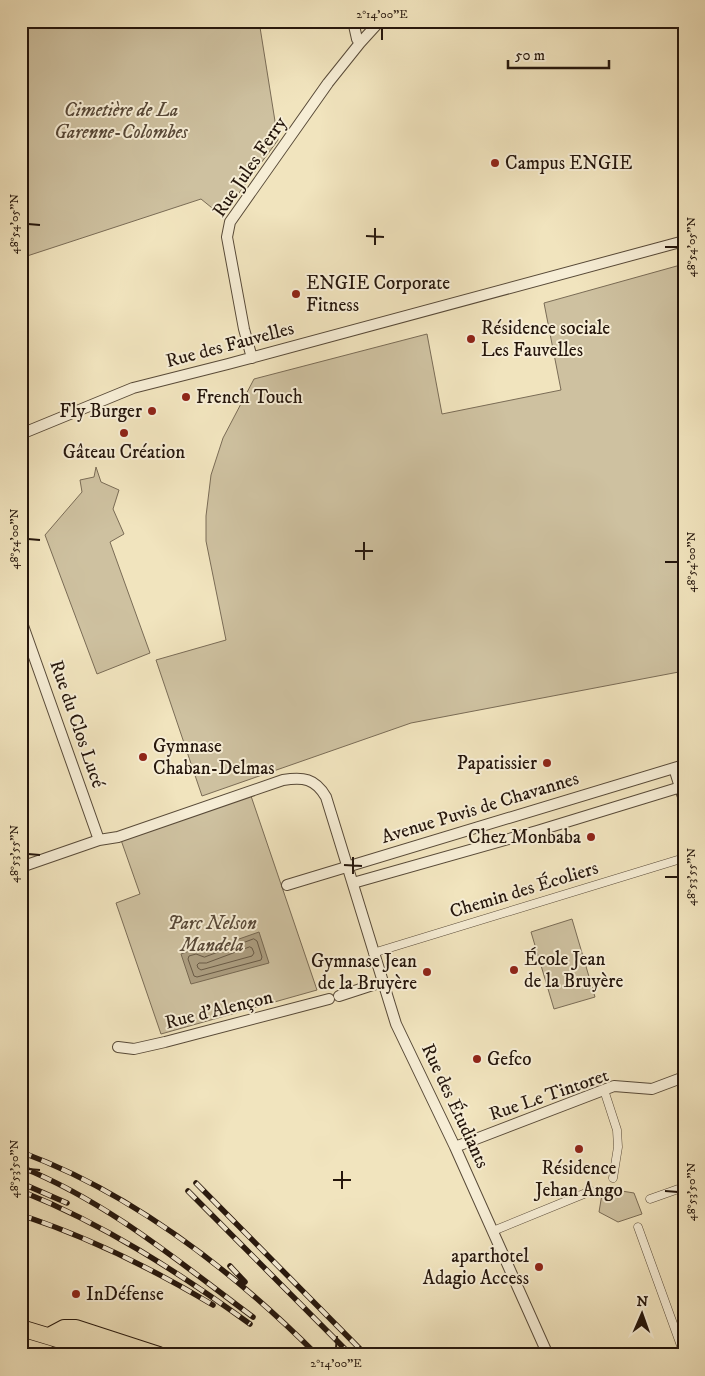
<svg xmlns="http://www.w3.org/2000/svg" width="705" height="1376" viewBox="0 0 705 1376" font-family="'IM FELL DW Pica',serif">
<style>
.green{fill:#cec1a0;stroke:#7a6c56}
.water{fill:#ac9e81;stroke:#766852}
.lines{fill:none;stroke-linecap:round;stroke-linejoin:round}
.shore{stroke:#685a46;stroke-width:1}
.pedestrian-casing{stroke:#584a38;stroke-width:9}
.minor-casing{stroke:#584a38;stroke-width:12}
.primary-casing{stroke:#25160c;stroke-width:18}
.motorway-casing{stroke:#25160c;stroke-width:21}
.pedestrian{stroke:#f6edd5;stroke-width:8}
.minor{stroke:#f6edd5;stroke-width:10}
.primary{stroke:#f1e4be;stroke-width:16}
.motorway{stroke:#f1e4be;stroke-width:19}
.rail-casing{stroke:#25160c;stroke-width:5.5}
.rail{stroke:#f6edd5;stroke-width:4;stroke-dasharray:11;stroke-linecap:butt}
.ticks{fill:none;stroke:#25160c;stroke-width:2}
.poi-dot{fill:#8f2418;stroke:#f6edd5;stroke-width:2}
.labels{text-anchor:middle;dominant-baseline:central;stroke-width:4;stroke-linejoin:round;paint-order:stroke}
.park-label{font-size:19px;font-style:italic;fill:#584938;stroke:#f6edd5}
.poi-label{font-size:19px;fill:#25160c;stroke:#f6edd5;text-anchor:start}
.street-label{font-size:19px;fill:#25160c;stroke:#f6edd5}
.neatline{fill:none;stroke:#25160c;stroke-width:2}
.ticks-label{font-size:12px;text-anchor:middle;fill:#25160c}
</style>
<rect width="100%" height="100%" fill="#f1e4be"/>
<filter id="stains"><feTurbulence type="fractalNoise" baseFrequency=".004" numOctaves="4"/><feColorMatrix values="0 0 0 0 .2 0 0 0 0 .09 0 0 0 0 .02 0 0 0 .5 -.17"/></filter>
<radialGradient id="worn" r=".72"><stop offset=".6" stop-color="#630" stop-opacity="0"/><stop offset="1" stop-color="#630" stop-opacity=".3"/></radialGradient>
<path class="green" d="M 21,21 L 259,21 L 278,140 L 222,216 L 201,199 L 21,258 Z
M 684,264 L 684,671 L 411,723 L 202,796 L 156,660 L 226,640 L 206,541 L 206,516 L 211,475 L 223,438 L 254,379 L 427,334 L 442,414 L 561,390 L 544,303 Z
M 96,467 L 101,482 L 119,490 L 113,509 L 124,534 L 110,542 L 150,653 L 97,674 L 45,535 L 82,492 L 80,480 L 94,477 Z
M 251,796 L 317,990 L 161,1034 L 116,903 L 140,894 L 121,840 Z
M 572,919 L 595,997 L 554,1009 L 531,932 Z
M 603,1188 L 634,1193 L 642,1214 L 618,1222 L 599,1212 Z"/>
<path class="water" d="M 259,932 L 269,963 L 191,984 L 181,954 L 200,947 L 202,952 Z"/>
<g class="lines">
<path class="shore" d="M 254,939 L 257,941 L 262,957 L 261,960 L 197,977 L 194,976 L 188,959 L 189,956 L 196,954 L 204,957 Z
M 250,947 L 252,948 L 254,953 L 252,956 L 201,970 L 198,968 L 197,965 L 199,963 L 206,963 Z"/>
<g class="pedestrian-casing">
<path id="pedestrian" d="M 373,953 L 684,858
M 604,1090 L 617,1130 L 618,1147 L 613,1178
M 650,1199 L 684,1187
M 638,1227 L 684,1354
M 493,1231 L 591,1191"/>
</g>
<g class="minor-casing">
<path id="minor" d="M 353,21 L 357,39 L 360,43
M 252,358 L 244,329 L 227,237 L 230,222 L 328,83 L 360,43 L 380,21
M 21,434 L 133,388 L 228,364 L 684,241
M 21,620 L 99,840
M 674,768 L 684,800
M 21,867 L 99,840 L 118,837 L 283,780 C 303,777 315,778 326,797 L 396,1024 L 455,1147 L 548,1355
M 353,883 L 537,831 L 684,786
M 287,885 L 684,765
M 339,996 L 382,982
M 118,1047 L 134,1049 L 165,1042 L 329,999
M 455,1147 L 614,1086 L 652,1089 L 684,1077"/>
</g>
<g class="primary-casing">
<path id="primary" d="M 21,1328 L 110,1355
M 49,1336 L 64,1328 L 76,1328 L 159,1355"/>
</g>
<g class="motorway-casing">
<path id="motorway" d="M 21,1347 L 48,1355"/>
</g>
<use href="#pedestrian" class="pedestrian"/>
<use href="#minor" class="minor"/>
<use href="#primary" class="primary"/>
<use href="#motorway" class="motorway"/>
<g class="rail-casing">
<path id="rail" d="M 21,1152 C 132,1193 234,1272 317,1355
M 21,1167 C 108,1202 179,1262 253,1317
M 21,1183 L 67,1203
M 196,1183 L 366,1355
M 21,1191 C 104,1224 178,1272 250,1324
M 188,1191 L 351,1355
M 21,1215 C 88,1237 153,1269 213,1305
M 230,1266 L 245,1282"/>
</g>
<use href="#rail" class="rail"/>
</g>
<path class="ticks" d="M 382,40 L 382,28M 28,224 L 40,225M 366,236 L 384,237M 375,245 L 375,228M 665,247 L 678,247M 28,539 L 40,540M 355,551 L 373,551M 364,560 L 364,542M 665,562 L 678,562M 28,854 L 40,855M 344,865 L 362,866M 353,874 L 353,857M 665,877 L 678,877M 28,1169 L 40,1170M 333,1180 L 351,1180M 342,1189 L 342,1171M 665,1191 L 678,1192M 336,1348 L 337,1336"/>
<g class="poi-dot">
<circle cx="495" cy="163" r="5"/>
<circle cx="296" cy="294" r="5"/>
<circle cx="471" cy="339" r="5"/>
<circle cx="186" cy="397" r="5"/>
<circle cx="152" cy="411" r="5"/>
<circle cx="124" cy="433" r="5"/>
<circle cx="143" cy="757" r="5"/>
<circle cx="547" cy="763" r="5"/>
<circle cx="591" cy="837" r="5"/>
<circle cx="514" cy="970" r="5"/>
<circle cx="427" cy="972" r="5"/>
<circle cx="477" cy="1059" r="5"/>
<circle cx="579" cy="1149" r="5"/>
<circle cx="539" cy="1267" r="5"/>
<circle cx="76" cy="1294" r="5"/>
</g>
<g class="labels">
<g class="park-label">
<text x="121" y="110">Cimetière de La<tspan x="121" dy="22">Garenne-Colombes</tspan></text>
<text x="212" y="923">Parc Nelson<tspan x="212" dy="22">Mandela</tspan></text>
</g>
<g class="poi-label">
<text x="505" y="163">Campus ENGIE</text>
<text x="306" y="283">ENGIE Corporate<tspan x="306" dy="22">Fitness</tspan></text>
<text x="481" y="328">Résidence sociale<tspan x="481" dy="22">Les Fauvelles</tspan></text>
<text x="196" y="397">French Touch</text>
<text x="142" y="411" text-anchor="end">Fly Burger</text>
<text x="124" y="452" text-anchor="middle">Gâteau Création</text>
<text x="153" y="746">Gymnase<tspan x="153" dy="22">Chaban-Delmas</tspan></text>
<text x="537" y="763" text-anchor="end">Papatissier</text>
<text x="581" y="837" text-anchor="end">Chez Monbaba</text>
<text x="524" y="959">École Jean<tspan x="524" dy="22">de la Bruyère</tspan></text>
<text x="417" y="961" text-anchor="end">Gymnase Jean<tspan x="417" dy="22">de la Bruyère</tspan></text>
<text x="487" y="1059">Gefco</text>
<text x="579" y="1168" text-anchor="middle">Résidence<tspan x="579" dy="22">Jehan Ango</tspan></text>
<text x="529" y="1256" text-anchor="end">aparthotel<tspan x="529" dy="22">Adagio Access</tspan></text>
<text x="86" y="1294">InDéfense</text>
</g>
<g class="street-label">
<text transform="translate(250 167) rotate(-56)">Rue Jules Ferry</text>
<text transform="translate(230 345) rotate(-15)">Rue des Fauvelles</text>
<text transform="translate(77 724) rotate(71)">Rue du Clos Lucé</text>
<text transform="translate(480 808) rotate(-17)">Avenue Puvis de Chavannes</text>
<text transform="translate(524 890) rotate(-17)">Chemin des Écoliers</text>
<text transform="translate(219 1010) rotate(-14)">Rue d'Alençon</text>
<text transform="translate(549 1095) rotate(-19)">Rue Le Tintoret</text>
<text transform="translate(455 1106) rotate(65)">Rue des Étudiants</text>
</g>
</g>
<rect width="705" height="1376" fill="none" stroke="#f1e4be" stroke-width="55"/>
<g transform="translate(642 1314) rotate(2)" stroke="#f6edd5" stroke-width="4" paint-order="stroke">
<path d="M0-4L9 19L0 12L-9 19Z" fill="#25160c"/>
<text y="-8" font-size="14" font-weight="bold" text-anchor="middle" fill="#25160c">N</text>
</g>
<path d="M508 60v8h101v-8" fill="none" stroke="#25160c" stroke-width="2.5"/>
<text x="515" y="60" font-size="15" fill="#25160c" stroke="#f6edd5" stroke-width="4" paint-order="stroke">50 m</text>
<rect x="28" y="28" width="650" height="1320" class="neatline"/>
<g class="ticks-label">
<text x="382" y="18">2°14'00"E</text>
<text transform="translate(14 224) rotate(-90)" y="4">48°54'05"N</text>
<text transform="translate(691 247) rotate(-90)" y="4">48°54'05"N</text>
<text transform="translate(14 539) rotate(-90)" y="4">48°54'00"N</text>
<text transform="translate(691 562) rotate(-90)" y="4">48°54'00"N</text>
<text transform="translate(14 854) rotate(-90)" y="4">48°53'55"N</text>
<text transform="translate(691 877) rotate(-90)" y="4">48°53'55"N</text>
<text transform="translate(14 1169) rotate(-90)" y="4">48°53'50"N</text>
<text transform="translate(691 1192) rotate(-90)" y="4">48°53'50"N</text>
<text x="336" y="1367">2°14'00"E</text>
</g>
<rect width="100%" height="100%" filter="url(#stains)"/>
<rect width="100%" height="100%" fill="url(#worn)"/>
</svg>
